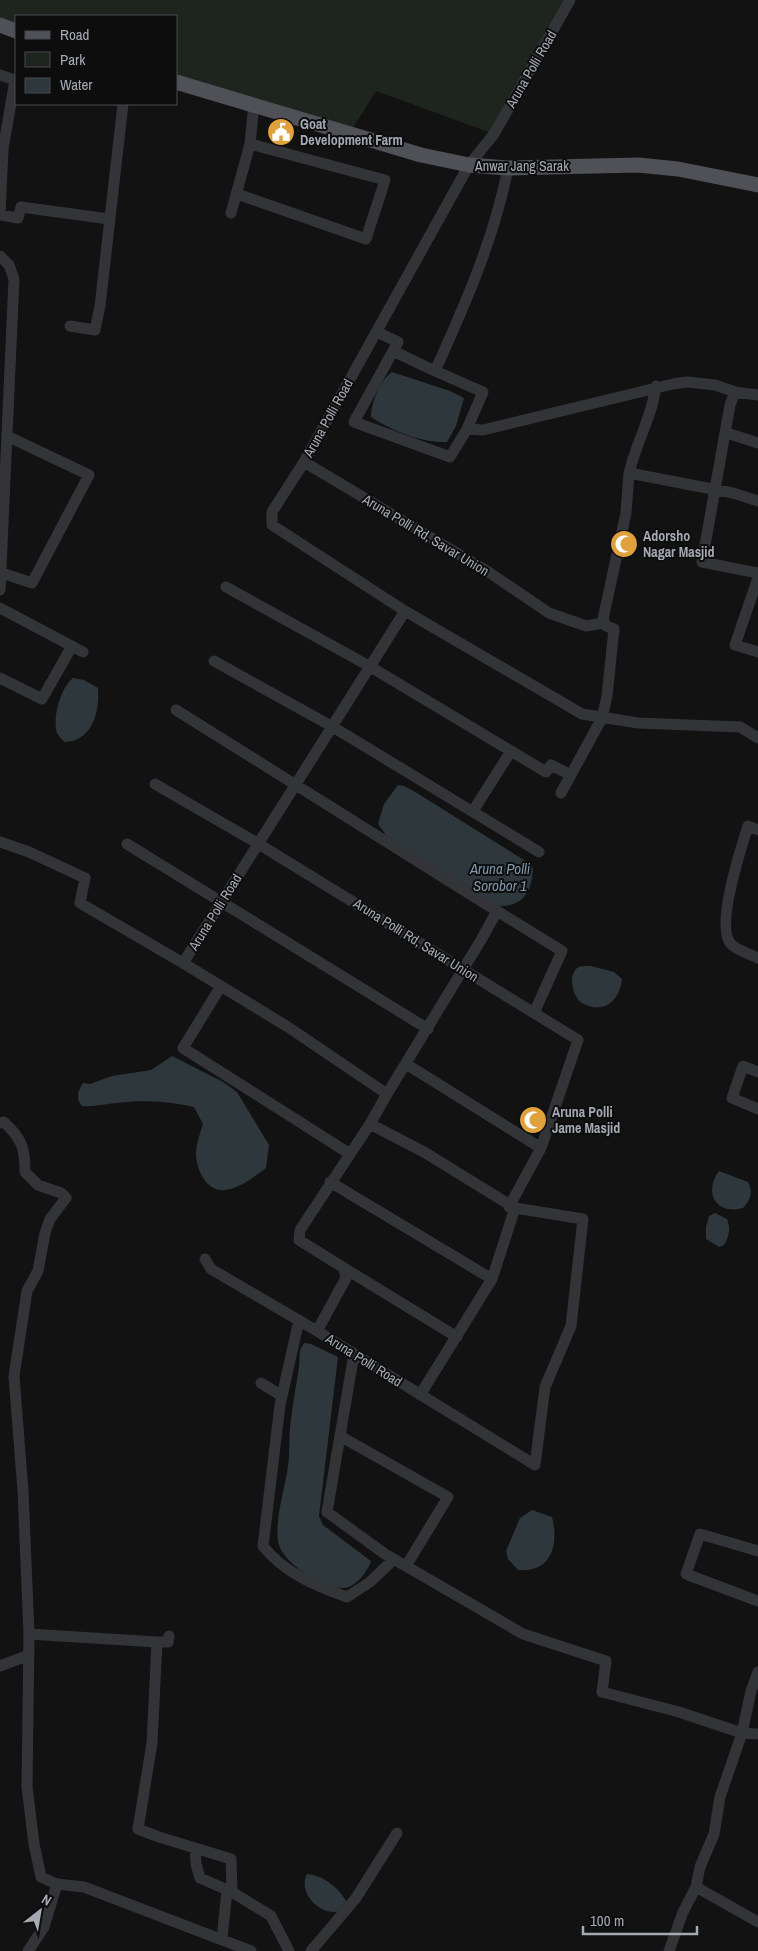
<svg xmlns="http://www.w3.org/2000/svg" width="758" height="1951" viewBox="0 0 758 1951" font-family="'Archivo Narrow',sans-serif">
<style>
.green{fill:#1e251f}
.water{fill:#2e373c}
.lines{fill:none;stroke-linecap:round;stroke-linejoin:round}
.minor{stroke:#333438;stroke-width:11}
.major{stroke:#4f5156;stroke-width:15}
.labels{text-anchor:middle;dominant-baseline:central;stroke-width:4;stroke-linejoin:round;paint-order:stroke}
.street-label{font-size:14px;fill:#a4a9b2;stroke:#0d0d0e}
.poi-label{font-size:14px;font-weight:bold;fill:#a4a9b2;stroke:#0d0d0e;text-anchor:start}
.water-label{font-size:15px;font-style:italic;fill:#7e98ab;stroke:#0d0d0e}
</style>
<rect width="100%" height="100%" fill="#121213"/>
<path class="green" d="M 0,0 L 567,0 L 494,134 L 376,91 L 350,133 L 176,83 L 176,16 L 16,16 L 16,29 L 0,24 Z"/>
<path class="water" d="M 392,372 L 450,391 L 464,398 L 456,426 L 447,442 C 422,443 392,431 371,417 C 371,403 380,380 392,372 Z
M 73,678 L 84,680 L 98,688 C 100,712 92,741 65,742 C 62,740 59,736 57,733 C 52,718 61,687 73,678 Z
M 398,785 L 404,786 L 417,793 L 527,862 L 533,868 C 532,893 522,908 495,906 L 386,835 L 378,824 L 384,804 Z
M 591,966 L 614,972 L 622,979 C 620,1001 603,1015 582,1003 C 574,999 569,979 574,972 C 577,965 585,966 591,966 Z
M 172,1056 L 223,1082 L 237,1092 L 269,1145 L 266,1168 C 254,1177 240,1188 225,1190 C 206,1193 195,1167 196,1151 C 197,1142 200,1133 203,1124 L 194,1107 C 168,1101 143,1100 117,1103 C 105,1104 94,1107 82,1106 C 75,1098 78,1091 83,1083 L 90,1084 L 112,1076 L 151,1070 Z
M 719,1171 L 748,1182 C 753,1191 751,1200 743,1208 C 714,1216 704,1190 719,1171 Z
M 715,1213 L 727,1219 C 731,1229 729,1237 724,1245 L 719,1247 L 706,1239 L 706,1227 L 709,1216 Z
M 304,1343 L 311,1344 L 338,1357 L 319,1516 L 323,1525 L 371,1561 C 368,1571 355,1589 342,1588 C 322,1587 281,1563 278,1541 C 275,1516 285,1490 288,1466 C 290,1453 289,1440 290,1428 C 292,1407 296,1387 299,1367 L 300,1350 Z
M 532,1510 L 552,1517 C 559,1544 552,1573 518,1570 L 508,1559 L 506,1551 L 520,1518 Z
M 307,1874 C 323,1875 339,1888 346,1901 L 340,1911 C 321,1917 297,1893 307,1874 Z"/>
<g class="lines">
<path class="minor" d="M 0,75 L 15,80 L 3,149 L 0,214
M 508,168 C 494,239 465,305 435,371 L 483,392 L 467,429 L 483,430 L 673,384 L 687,382 L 715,385 L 735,392 L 758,395
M 237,194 L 366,239 L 385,180 L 250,144
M 231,213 L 250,144 L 254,104
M 0,215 L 18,218 L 21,207 L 109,219
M 0,256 L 9,265 L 14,279 L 0,590
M 70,326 L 95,330 L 100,306 L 123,104
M 377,332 L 398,342 L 354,422 L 450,457 L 467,429
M 393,351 L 435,371
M 735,392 L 730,405 L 702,562 L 758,573
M 727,433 L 758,443
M 304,462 L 487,571 L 549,613 L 586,626 L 603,623
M 629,473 C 636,443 652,417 656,386
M 2,573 L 32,583 L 89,475 L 7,436
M 758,578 L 735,645 L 758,652
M 226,587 L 369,666 L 511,751 L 473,811
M 0,608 L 83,652
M 405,611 L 582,714 L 638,723 L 740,727 L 758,738
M 214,661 L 333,727 L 539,852
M 0,678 L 42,699 L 72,646
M 176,710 L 497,911 L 481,940 L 387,1094
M 511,751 L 546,772 L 551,765 L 571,775
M 155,784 L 257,843 L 578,1040 L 541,1148
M 561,793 L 602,718 L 607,696 L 614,629 L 606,626 L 603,619 L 626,513 L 629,473 L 733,493 L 758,501
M 758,830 L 748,826 C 741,848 715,927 731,944 C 736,950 750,954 758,958
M 0,842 L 29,852 L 85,878 L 80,903 L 183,963
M 127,844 L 428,1029
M 497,911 L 562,951 L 534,1013
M 221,986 L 183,1048 L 350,1154
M 406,1064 L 541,1148 L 509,1207
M 758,1072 L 743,1066 L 732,1098 L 758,1109
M 0,1123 L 4,1122 C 22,1139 25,1148 25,1172 L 38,1185 L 61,1193 L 66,1198 L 50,1219 L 45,1233 L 38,1271 L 27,1291 L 14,1376 L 23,1491 L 29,1634 L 157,1642 L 152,1743 L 138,1829 L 159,1837 L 231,1859 L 232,1892 L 271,1916 L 289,1951
M 370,1124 L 424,1152 L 515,1208 L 492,1279 L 420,1395
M 330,1182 L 492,1279
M 515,1208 L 583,1219 L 571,1326 L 545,1387 L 535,1465 L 317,1331 L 346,1278 L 344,1268 L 299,1240 L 300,1230 L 370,1124 L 387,1094 L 288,1027 L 183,963 L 405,611 L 272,525 L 272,512 L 304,462 L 469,165 L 494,134 L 570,0
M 205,1259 L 211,1269 L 317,1331
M 344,1268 L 457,1337
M 299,1320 L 280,1405 L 263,1546 C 283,1572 316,1586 347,1597 L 370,1582 L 394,1559
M 354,1354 L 327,1512 L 385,1554 L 523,1634 L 606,1661 L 602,1692 L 679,1712 L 742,1733 L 758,1734
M 261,1383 L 282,1396
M 340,1436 L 448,1497 L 406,1566
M 758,1551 L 700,1534 L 686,1574 L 758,1601
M 29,1634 L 27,1787 L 34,1844 L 41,1877 L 57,1884 L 84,1887 L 251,1951
M 157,1642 L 168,1642 L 169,1636
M 0,1666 L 29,1655
M 758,1672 L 751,1691 L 742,1733 L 720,1797 L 714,1834 L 700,1867 L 696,1887 L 758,1922
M 195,1848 L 196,1864 L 200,1878 L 232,1892
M 222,1939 L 227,1890
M 28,1951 L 44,1927 L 57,1884
M 311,1951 L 356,1898 L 397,1833
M 669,1951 L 683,1912 L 696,1887"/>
<path class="major" d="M 0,25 L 16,31
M 176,82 L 421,155 L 469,165 L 508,168 L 638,165 L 678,169 L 758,185"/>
</g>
<defs>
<g id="civic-disc" transform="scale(1.4375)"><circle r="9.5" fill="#e0a13c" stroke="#0d0d0e"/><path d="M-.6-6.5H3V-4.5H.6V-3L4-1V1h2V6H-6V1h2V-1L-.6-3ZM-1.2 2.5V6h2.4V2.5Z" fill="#fff"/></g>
<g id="mosque-disc" transform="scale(1.4375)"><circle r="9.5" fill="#e0a13c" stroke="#0d0d0e"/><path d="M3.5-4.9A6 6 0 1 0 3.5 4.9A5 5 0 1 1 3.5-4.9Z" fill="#fff"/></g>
</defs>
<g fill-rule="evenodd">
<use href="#civic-disc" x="281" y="132"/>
<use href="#mosque-disc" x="624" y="544"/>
<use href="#mosque-disc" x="533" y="1120"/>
</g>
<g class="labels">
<g class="street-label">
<text transform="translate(531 69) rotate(-60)">Aruna Polli Road</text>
<text x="522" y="166">Anwar Jang Sarak</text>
<text transform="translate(328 418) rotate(-61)">Aruna Polli Road</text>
<text transform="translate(426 535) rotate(31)">Aruna Polli Rd, Savar Union</text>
<text transform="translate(215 912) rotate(-58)">Aruna Polli Road</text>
<text transform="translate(416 940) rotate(32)">Aruna Polli Rd, Savar Union</text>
<text transform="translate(364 1360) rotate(32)">Aruna Polli Road</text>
</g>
<g class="poi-label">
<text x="300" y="124">Goat<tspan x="300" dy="16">Development Farm</tspan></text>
<text x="643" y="536">Adorsho<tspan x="643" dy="16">Nagar Masjid</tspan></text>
<text x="552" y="1112">Aruna Polli<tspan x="552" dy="16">Jame Masjid</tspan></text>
</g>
<g class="water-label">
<text x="500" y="868">Aruna Polli<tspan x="500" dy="17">Sorobor 1</tspan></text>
</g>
</g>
<rect x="15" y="15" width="162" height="90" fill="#0d0d0e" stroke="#494b50"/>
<rect x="25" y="31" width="25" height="8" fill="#4f5156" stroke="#494b50"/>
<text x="60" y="40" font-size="15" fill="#a4a9b2">Road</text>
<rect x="25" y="52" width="25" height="15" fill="#1e251f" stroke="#494b50"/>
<text x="60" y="65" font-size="15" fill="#a4a9b2">Park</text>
<rect x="25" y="78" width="25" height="15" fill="#2e373c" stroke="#494b50"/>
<text x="60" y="90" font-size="15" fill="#a4a9b2">Water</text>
<g transform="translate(40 1911) rotate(31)" stroke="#0d0d0e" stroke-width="4" paint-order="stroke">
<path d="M0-4L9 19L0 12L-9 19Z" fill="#a4a9b2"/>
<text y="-8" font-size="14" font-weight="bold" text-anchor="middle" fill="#a4a9b2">N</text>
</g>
<path d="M583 1926v8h114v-8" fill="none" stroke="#a4a9b2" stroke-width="2.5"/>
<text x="590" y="1926" font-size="15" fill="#a4a9b2" stroke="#0d0d0e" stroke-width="4" paint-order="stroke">100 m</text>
</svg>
